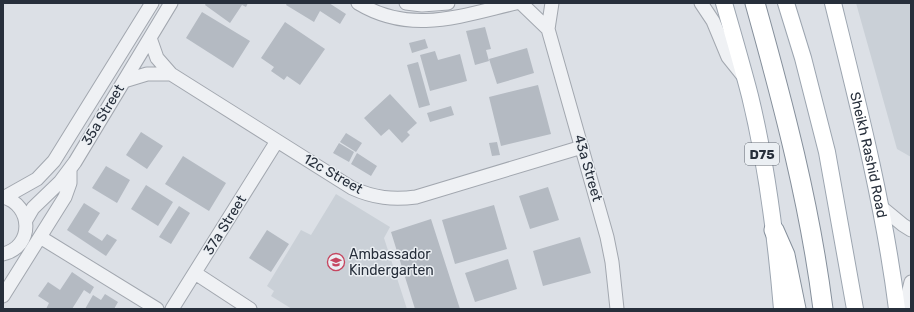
<svg xmlns="http://www.w3.org/2000/svg" width="914" height="312" viewBox="0 0 914 312" font-family="Rubik,sans-serif">
<style>
.built{fill:#cad0d7}
.building{fill:#b4bac2}
.lines{fill:none;stroke-linecap:round;stroke-linejoin:round}
.minor-casing{stroke:#a2a7af;stroke-width:15}
.major-casing{stroke:#9ca5b0;stroke-width:18}
.highway-casing{stroke:#858f9b;stroke-width:21}
.minor{stroke:#eff1f4;stroke-width:13}
.major{stroke:#fff;stroke-width:16}
.highway{stroke:#fff;stroke-width:19}
.labels{text-anchor:middle;dominant-baseline:central;stroke-width:3;stroke-linejoin:round;paint-order:stroke}
.shield{fill:#ebeff3;stroke:#626972;stroke-width:1}
.shield-label{font-size:13px;font-weight:bold;fill:#272f3b}
.street-label{font-size:14px;fill:#272f3b;stroke:#ebeff3}
.poi-label{font-size:14px;fill:#272f3b;stroke:#ebeff3;text-anchor:start}
</style>
<rect width="100%" height="100%" fill="#dce0e6"/>
<path class="built" d="M 856,3 L 911,3 L 911,157 L 897,149 Z
M 336,194 L 390,227 L 384,238 L 407,309 L 292,309 L 271,296 L 274,291 L 267,286 L 301,230 L 311,235 Z"/>
<path class="building" d="M 206,3 L 248,3 L 246,7 L 242,5 L 230,23 L 205,5 Z
M 287,3 L 329,3 L 346,14 L 340,24 L 320,11 L 314,22 L 286,5 Z
M 202,12 L 250,41 L 233,68 L 186,38 Z
M 285,22 L 325,49 L 300,85 L 287,76 L 284,80 L 271,71 L 274,67 L 261,58 Z
M 485,27 L 491,49 L 486,50 L 489,61 L 475,65 L 466,31 Z
M 425,39 L 428,48 L 412,53 L 409,43 Z
M 527,48 L 534,73 L 497,84 L 489,59 Z
M 435,51 L 438,60 L 460,54 L 467,81 L 430,91 L 420,55 Z
M 418,62 L 430,105 L 419,108 L 407,65 Z
M 538,85 L 551,134 L 501,146 L 489,97 Z
M 390,94 L 417,123 L 407,132 L 410,135 L 402,143 L 389,129 L 381,136 L 364,118 Z
M 451,106 L 454,115 L 430,122 L 427,113 Z
M 141,132 L 163,146 L 147,169 L 126,155 Z
M 346,133 L 362,143 L 356,152 L 340,142 Z
M 497,142 L 500,155 L 492,156 L 489,143 Z
M 339,143 L 354,152 L 349,162 L 333,153 Z
M 357,153 L 377,166 L 371,176 L 351,164 Z
M 183,156 L 226,183 L 209,211 L 165,184 Z
M 106,166 L 130,180 L 117,203 L 92,188 Z
M 146,185 L 173,202 L 158,226 L 131,209 Z
M 548,187 L 559,220 L 530,229 L 519,196 Z
M 84,203 L 100,213 L 88,232 L 102,241 L 107,234 L 117,240 L 106,256 L 67,230 Z
M 494,205 L 507,249 L 455,264 L 442,220 Z
M 179,206 L 190,213 L 171,244 L 159,237 Z
M 431,219 L 460,309 L 415,309 L 391,232 Z
M 267,230 L 289,244 L 271,272 L 249,258 Z
M 580,237 L 591,273 L 543,286 L 533,251 Z
M 508,259 L 517,289 L 475,302 L 465,273 Z
M 72,272 L 94,287 L 90,294 L 84,290 L 72,309 L 46,309 L 49,303 L 38,296 L 48,282 L 60,290 Z
M 105,294 L 118,302 L 114,309 L 85,309 L 93,295 L 101,300 Z"/>
<g class="lines">
<g class="minor-casing">
<path id="minor" d="M 358,3 C 411,35 460,16 516,3
M 406,3 L 422,5 L 448,3
M 521,3 L 548,29
M 552,3 L 548,29 L 607,237 L 612,262 L 617,309
M 701,3 L 713,21 L 728,57 L 744,77
M 150,38 L 157,58 L 171,74 L 352,188 C 374,198 393,200 416,197 L 582,147
M 124,81 L 147,74 L 171,74
M 3,197 C 33,205 34,247 3,254
M 5,197 L 37,179 L 54,161 L 152,3
M 880,206 L 903,225 L 911,230
M 26,220 L 33,208 L 60,182 L 75,162 L 171,3
M 40,237 L 157,309
M 195,273 L 250,309
M 3,296 L 65,197 L 70,183 L 70,169
M 172,309 L 277,141
M 907,309 L 907,298 L 911,282"/>
</g>
<g class="major-casing">
<g id="major">
<path d="M 724,3 C 733,34 742,65 750,96 C 767,166 776,238 782,309"/>
<path d="M 786,3 L 803,58 L 827,152 L 855,309"/>
<path id="s1" d="M 833,3 C 858,104 884,205 897,309"/>
</g>
</g>
<g class="highway-casing">
<path id="highway" d="M 755,3 C 783,103 810,205 823,309
M 774,230 L 785,255 L 796,309"/>
</g>
<use href="#minor" class="minor"/>
<use href="#major" class="major"/>
<use href="#highway" class="highway"/>
</g>
<defs>
<g id="school-ring" transform="scale(0.9)"><circle r="9.5" fill="#ebeff3" stroke="#c64660" stroke-width="1.5"/><path d="M0-5L7-2L0 1L-7-2ZM-4 1L0 2.5L4 1V4Q0 6-4 4Z" fill="#c64660"/></g>
</defs>
<g fill-rule="evenodd">
<use href="#school-ring" x="336" y="262"/>
</g>
<g class="labels">
<rect class="shield" x="745" y="143" width="34" height="22" rx="3"/>
<g class="shield-label">
<text x="762" y="154">D75</text>
</g>
<g class="street-label">
<text transform="translate(103 115) rotate(-59)">35a Street</text>
<text stroke="none"><textPath href="#s1" startOffset="156">Sheikh Rashid Road</textPath></text>
<text transform="translate(588 168) rotate(74)">43a Street</text>
<text transform="translate(333 174) rotate(30)">12c Street</text>
<text transform="translate(225 225) rotate(-58)">37a Street</text>
</g>
<g class="poi-label">
<text x="349" y="254">Ambassador<tspan x="349" dy="16">Kindergarten</tspan></text>
</g>
</g>
<rect width="914" height="312" fill="none" stroke="#272f3b" stroke-width="8"/>
</svg>
